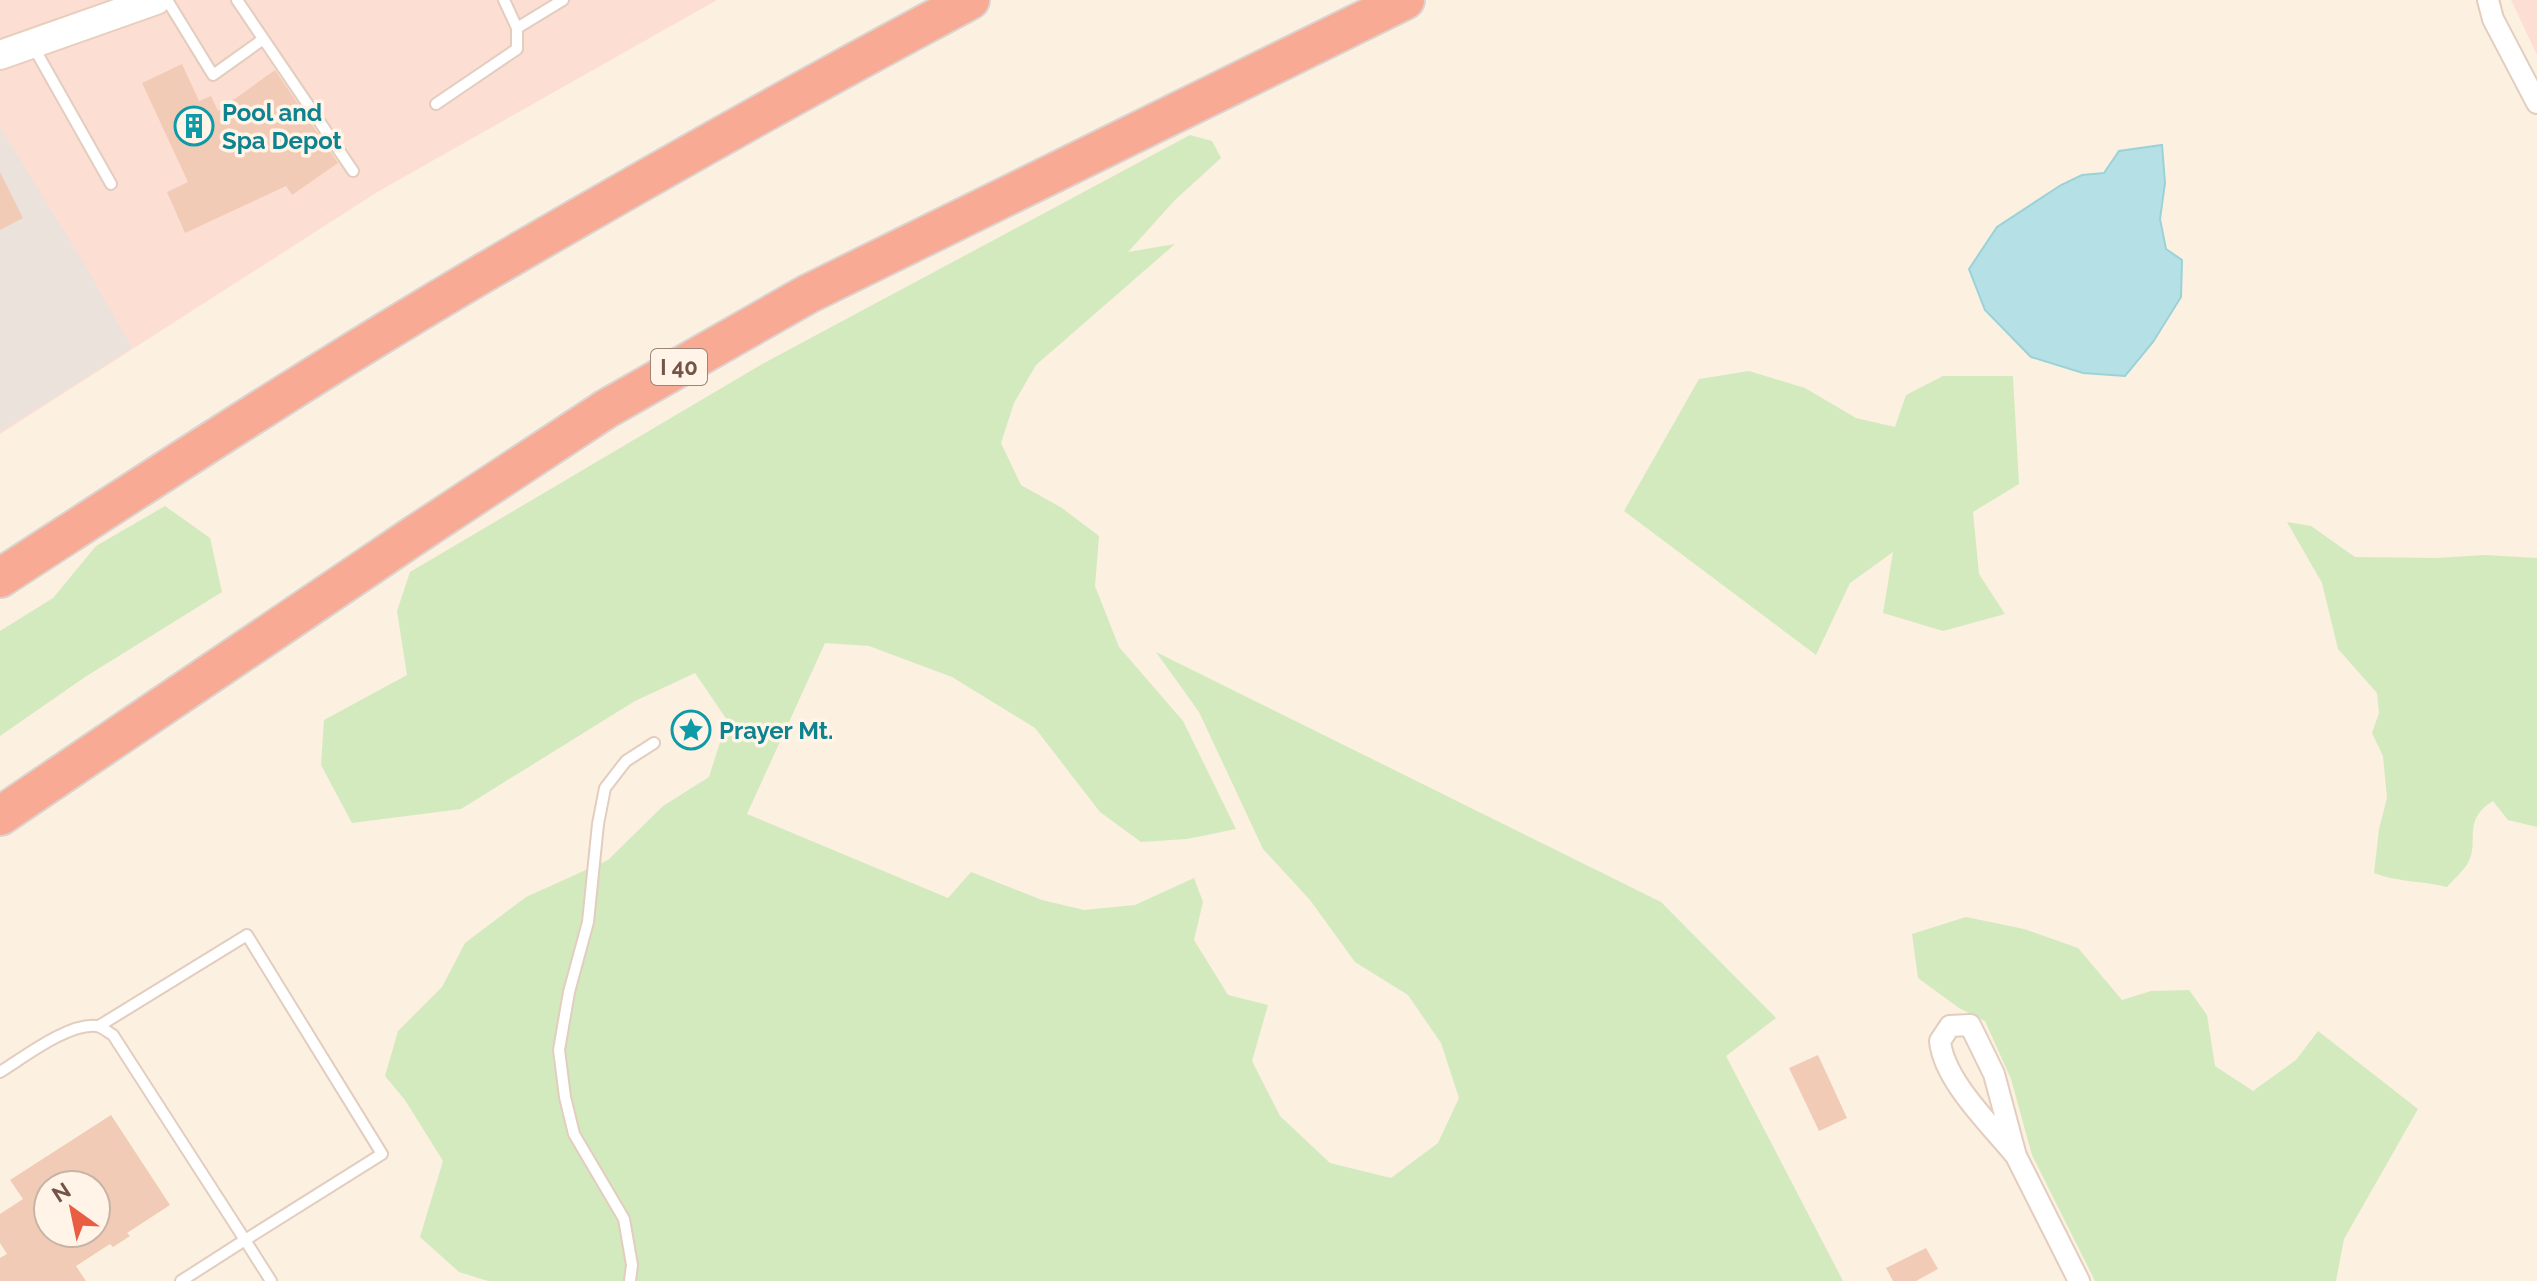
<svg xmlns="http://www.w3.org/2000/svg" width="2537" height="1281" viewBox="0 0 2537 1281" font-family="Raleway,sans-serif">
<style>
.commercial{fill:#fdded3}
.industrial{fill:#ebe2dc}
.green{fill:#d3eabf}
.water{fill:#b5e1e6;stroke:#9bd2d8;stroke-width:2}
.building{fill:#f2cbb7;fill-rule:evenodd}
.lines{fill:none;stroke-linecap:round;stroke-linejoin:round}
.service-casing{stroke:#e2cdbf;stroke-width:14}
.minor-casing{stroke:#e2cdbf;stroke-width:24}
.secondary-casing{stroke:#e8cebc;stroke-width:32}
.motorway-casing{stroke:#dbd3cf;stroke-width:42}
.service{stroke:#fff;stroke-width:10}
.minor{stroke:#fff;stroke-width:20}
.secondary{stroke:#fff;stroke-width:28}
.motorway{stroke:#f8aa95;stroke-width:38}
.labels{text-anchor:middle;dominant-baseline:central;stroke-width:7;stroke-linejoin:round;paint-order:stroke}
.shield{fill:#fff4e7;stroke:#9d8477;stroke-width:2}
.shield-label{font-size:22px;font-weight:bold;fill:#735447}
.culture-label{font-size:24px;font-weight:bold;fill:#0d838f;stroke:#fff4e7;text-anchor:start}
</style>
<rect width="100%" height="100%" fill="#fcf0e0"/>
<path class="commercial" d="M 0,0 L 717,0 L 379,191 L 0,434 Z
M 2511,0 L 2537,0 L 2537,55 L 2512,2 Z"/>
<path class="industrial" d="M 0,127 L 85,265 L 132,348 L 0,432 Z"/>
<path class="green" d="M 1190,135 L 1212,141 L 1221,158 L 1175,200 L 1128,252 L 1175,244 L 1036,365 L 1014,403 L 1001,443 L 1021,485 L 1062,508 L 1099,536 L 1095,586 L 1119,647 L 1183,721 L 1236,829 L 1187,839 L 1141,842 L 1100,812 L 1035,728 L 952,677 L 869,646 L 825,643 L 747,814 L 948,898 L 971,872 L 1042,900 L 1084,910 L 1135,905 L 1194,878 L 1203,902 L 1194,940 L 1228,995 L 1268,1005 L 1252,1061 L 1280,1116 L 1330,1163 L 1391,1178 L 1438,1143 L 1459,1098 L 1441,1043 L 1408,995 L 1355,962 L 1310,900 L 1263,849 L 1199,712 L 1156,652 L 1661,902 L 1776,1018 L 1726,1056 L 1843,1281 L 488,1281 L 459,1272 L 420,1237 L 443,1161 L 405,1100 L 385,1076 L 398,1031 L 442,987 L 465,943 L 526,897 L 608,860 L 663,806 L 709,777 L 727,720 L 695,673 L 635,701 L 461,809 L 352,823 L 321,765 L 324,720 L 407,675 L 397,611 L 410,572 L 764,363 Z
M 1749,371 L 1805,388 L 1856,418 L 1895,427 L 1906,395 L 1943,376 L 2013,376 L 2019,484 L 1973,512 L 1979,574 L 2005,614 L 1943,631 L 1883,613 L 1893,552 L 1850,583 L 1816,655 L 1624,511 L 1699,379 Z
M 165,506 L 210,538 L 222,592 L 85,677 L 0,736 L 0,631 L 53,598 L 96,546 Z
M 2287,522 L 2311,526 L 2355,557 L 2437,558 L 2484,555 L 2537,558 L 2537,827 L 2508,820 L 2493,801 C 2461,820 2480,842 2468,863 C 2463,871 2454,879 2447,887 C 2423,881 2397,882 2374,873 L 2379,829 L 2387,798 L 2383,756 L 2372,733 L 2379,713 L 2377,693 L 2338,649 L 2322,583 Z
M 1966,917 L 2024,929 L 2078,948 L 2122,1000 L 2151,991 L 2189,990 L 2207,1015 L 2215,1066 L 2253,1091 L 2296,1060 L 2318,1031 L 2418,1109 L 2344,1239 L 2336,1281 L 2095,1281 L 2032,1155 L 2011,1079 L 1985,1021 L 1959,1008 L 1918,978 L 1912,934 Z"/>
<path class="water" d="M 2162,145 L 2165,183 L 2160,219 L 2166,249 L 2182,260 L 2181,297 L 2153,342 L 2125,376 L 2083,373 L 2031,357 L 1985,310 L 1969,269 L 1997,227 L 2061,185 L 2082,175 L 2104,173 L 2119,151 Z"/>
<path class="building" d="M 182,64 L 199,101 L 211,96 L 218,111 L 275,70 L 338,163 L 292,195 L 286,186 L 185,233 L 167,192 L 188,182 L 142,83 Z
M 0,172 L 23,218 L 0,230 Z
M 1818,1055 L 1847,1118 L 1819,1131 L 1789,1068 Z
M 111,1115 L 170,1205 L 127,1233 L 130,1236 L 113,1247 L 110,1244 L 76,1266 L 86,1281 L 0,1281 L 0,1258 L 7,1254 L 0,1243 L 0,1214 L 23,1199 L 10,1180 ZM 48,1185 L 96,1185 L 96,1233 L 48,1233 Z
M 1926,1248 L 1938,1269 L 1916,1281 L 1893,1281 L 1886,1268 Z"/>
<g class="lines">
<g class="service-casing">
<path id="service" d="M 167,0 L 213,75 L 262,40
M 237,0 L 353,171
M 517,28 L 563,0
M 33,46 L 111,184
M 436,104 L 517,49 L 517,28 L 504,0
M 99,1026 L 247,935 L 382,1154 L 245,1240 L 271,1281
M 0,1072 C 23,1058 69,1022 97,1026 C 102,1027 108,1032 113,1035 L 245,1240 L 181,1281
M 630,1281 L 632,1265 L 624,1219 L 574,1134 L 565,1097 L 559,1050 L 569,992 L 588,922 L 598,824 L 605,788 L 626,761 L 654,743"/>
</g>
<g class="minor-casing">
<path id="minor" d="M 2488,0 L 2493,19 L 2537,103
M 2016,1156 C 1991,1125 1944,1081 1940,1041 L 1950,1026 L 1970,1025 L 1994,1074 L 2016,1156 L 2079,1281"/>
</g>
<g class="secondary-casing">
<path id="secondary" d="M 0,55 L 156,0"/>
</g>
<g class="motorway-casing">
<path id="motorway" d="M 0,578 C 159,475 317,371 480,275 C 642,180 805,88 970,0
M 0,816 L 415,535 L 606,409 L 808,294 L 1405,0"/>
</g>
<use href="#service" class="service"/>
<use href="#minor" class="minor"/>
<use href="#secondary" class="secondary"/>
<use href="#motorway" class="motorway"/>
</g>
<defs>
<g id="building-ring" transform="scale(2)"><circle r="9.5" fill="#fff4e7" stroke="#0f9aa8" stroke-width="1.5"/><path d="M-4-6H4V6H1V3H-1V6H-4ZM-2.5-4.3h1.7v1.8h-1.7ZM.8-4.3h1.7v1.8H.8ZM-2.5-1h1.7V.8h-1.7ZM.8-1h1.7V.8H.8Z" fill="#0f9aa8"/></g>
<g id="sight-ring" transform="scale(2)"><circle r="9.5" fill="#fff4e7" stroke="#0f9aa8" stroke-width="1.5"/><path d="M0-6L1.8-2.2L6-1.7L2.9 1.2L3.7 5.4L0 3.3L-3.7 5.4L-2.9 1.2L-6-1.7L-1.8-2.2Z" fill="#0f9aa8"/></g>
</defs>
<g fill-rule="evenodd">
<use href="#building-ring" x="194" y="126"/>
<use href="#sight-ring" x="691" y="730"/>
</g>
<g class="labels">
<rect class="shield" x="651" y="349" width="56" height="36" rx="6"/>
<g class="shield-label">
<text x="679" y="367">I 40</text>
</g>
<g class="culture-label">
<text x="222" y="112">Pool and<tspan x="222" dy="28">Spa Depot</tspan></text>
<text x="719" y="730">Prayer Mt.</text>
</g>
</g>
<g transform="translate(72 1209) rotate(327)"><circle r="38" fill="#fff4e7" stroke="#c7b4a7" stroke-width="2"/>
<path d="M0-6L14 30L0 20L-14 30Z" fill="#e95e42"/>
<text y="-12" font-size="22" font-weight="bold" text-anchor="middle" fill="#735447">N</text>
</g>
</svg>
